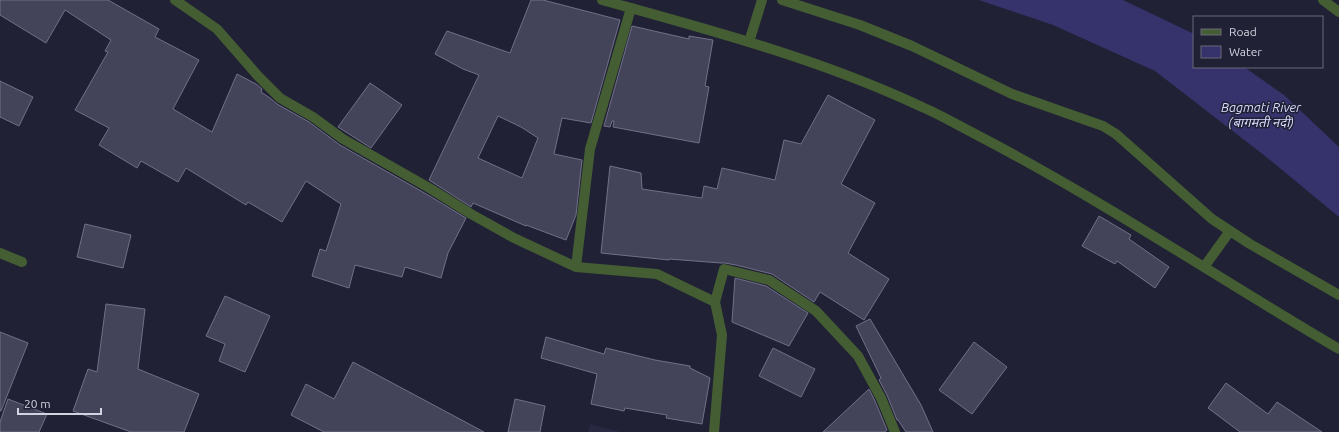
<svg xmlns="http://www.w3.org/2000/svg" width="1339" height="432" viewBox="0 0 1339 432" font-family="Ubuntu,'Noto Sans Devanagari',sans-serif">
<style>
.built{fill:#282841}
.water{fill:#36326c}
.building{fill:#434459;stroke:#707188;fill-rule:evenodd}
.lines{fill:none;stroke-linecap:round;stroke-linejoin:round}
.service{stroke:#445d33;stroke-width:10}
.minor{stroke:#445d33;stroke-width:10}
.tertiary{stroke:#445d33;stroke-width:10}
.labels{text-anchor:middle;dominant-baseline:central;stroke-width:3;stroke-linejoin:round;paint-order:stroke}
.water-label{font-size:13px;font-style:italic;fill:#d8daff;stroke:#202134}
</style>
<rect width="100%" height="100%" fill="#202134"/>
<path class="built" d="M 590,424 L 621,432 L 588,432 Z"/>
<path class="water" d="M 979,0 L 1123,0 L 1194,34 L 1194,67 L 1244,67 L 1284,95 L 1339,147 L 1339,217 L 1265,156 L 1155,71 L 1053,25 Z"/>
<path class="building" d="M 0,0 L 108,0 L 159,29 L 155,37 L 199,60 L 173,109 L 212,132 L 237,74 L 256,84 L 262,89 L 261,92 L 270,98 L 277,104 L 309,122 L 340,145 L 428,195 L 466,218 L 448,253 L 441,278 L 405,267 L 402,277 L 355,265 L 349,288 L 312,276 L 320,249 L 326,251 L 341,204 L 306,181 L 282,222 L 248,202 L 246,205 L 186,168 L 178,182 L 141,161 L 137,168 L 99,145 L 109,128 L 75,110 L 108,52 L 105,51 L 111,40 L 65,10 L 46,43 L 0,15 Z
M 531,0 L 543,0 L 620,20 L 591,123 L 562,118 L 554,154 L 582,160 L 576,215 L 566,240 L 526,225 L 526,226 L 473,203 L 471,207 L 429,180 L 479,75 L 463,69 L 435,54 L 447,31 L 510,53 ZM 498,116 L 521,127 L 538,138 L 522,178 L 478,158 Z
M 632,26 L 689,39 L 689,36 L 713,40 L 705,86 L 709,87 L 699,143 L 613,127 L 614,121 L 612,121 L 610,127 L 604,126 Z
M 0,81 L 33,97 L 19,126 L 0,117 Z
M 370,83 L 402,105 L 371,148 L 338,127 Z
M 828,95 L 875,120 L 841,184 L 875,203 L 848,253 L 889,279 L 864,320 L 820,292 L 814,302 L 772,274 L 736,265 L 725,263 L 721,263 L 669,259 L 669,260 L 601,253 L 610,166 L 641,173 L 642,189 L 702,198 L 704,186 L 717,189 L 722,168 L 775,180 L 784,140 L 801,144 Z
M 1099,216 L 1131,235 L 1129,239 L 1169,267 L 1155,288 L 1117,261 L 1115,264 L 1082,246 Z
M 85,224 L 131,235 L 123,268 L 77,257 Z
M 735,278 L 766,286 L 808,313 L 789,346 L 732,322 Z
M 225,296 L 270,316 L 245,372 L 219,361 L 225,344 L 206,336 Z
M 106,304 L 145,309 L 138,369 L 199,394 L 184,432 L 131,432 L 73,411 L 88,369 L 97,372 Z
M 870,319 L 921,405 L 933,432 L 906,432 L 898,420 L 897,420 L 887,395 L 879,380 L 881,378 L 856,326 Z
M 0,332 L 28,343 L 1,411 L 0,411 Z
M 546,337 L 604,354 L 606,348 L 655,360 L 690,366 L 690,368 L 710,378 L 702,424 L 666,418 L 667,415 L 625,408 L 624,411 L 591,404 L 597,374 L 541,358 Z
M 974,342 L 1007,367 L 972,414 L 939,390 Z
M 773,348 L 815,369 L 801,397 L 759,376 Z
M 353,362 L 484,432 L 324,432 L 291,415 L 306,384 L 334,399 Z
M 1226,383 L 1268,414 L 1277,402 L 1322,432 L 1240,432 L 1208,408 Z
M 869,389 L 875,401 L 887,430 L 885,432 L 823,432 Z
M 8,399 L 47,414 L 39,432 L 0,432 L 0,422 Z
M 515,399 L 545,406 L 540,432 L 508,432 Z"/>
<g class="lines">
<path class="service" d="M 782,0 L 860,25 L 912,46 L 1012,94 L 1103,126 L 1116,134 L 1212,219 L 1250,244 L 1339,295
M 749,42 L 762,0
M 1204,267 L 1230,231"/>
<path class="minor" d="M 175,0 L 217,29 L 258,76 L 280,98 L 313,117 L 343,139 L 431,189 L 471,214 L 514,238 L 576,267
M 631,8 L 590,149 L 576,267 L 657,274 L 715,302 L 722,335 L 714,432
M 0,253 L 22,262
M 715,302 L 724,269 L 769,280 L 816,311 L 858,356 L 881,398 L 895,432"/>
<path class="tertiary" d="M 602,0 C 710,30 820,59 922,107 C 941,115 959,126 977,135 C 1102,200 1218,278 1339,349
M 1323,0 L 1339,12"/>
</g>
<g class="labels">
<g class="water-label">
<text x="1261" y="107">Bagmati River<tspan x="1261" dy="15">(बागमती नदी)</tspan></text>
</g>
</g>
<rect x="1193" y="16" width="130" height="52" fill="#202134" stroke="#686979"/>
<rect x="1201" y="29" width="20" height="6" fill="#445d33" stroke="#686979"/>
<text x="1229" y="36" font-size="12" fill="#d3d4e1">Road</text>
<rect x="1201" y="46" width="20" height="12" fill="#36326c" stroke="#686979"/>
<text x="1229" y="56" font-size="12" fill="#d3d4e1">Water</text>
<path d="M18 408v6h83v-6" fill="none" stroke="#d3d4e1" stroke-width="2"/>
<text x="24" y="408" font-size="12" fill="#d3d4e1" stroke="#202134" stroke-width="3" paint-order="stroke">20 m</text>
</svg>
